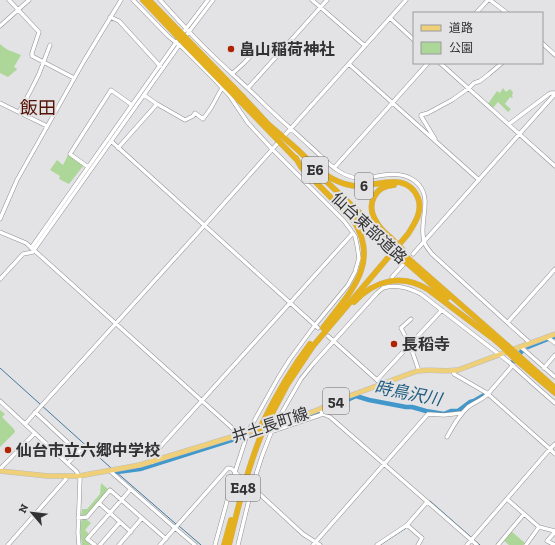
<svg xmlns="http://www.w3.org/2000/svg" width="555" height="545" viewBox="0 0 555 545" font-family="'Zilla Slab','Noto Sans JP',serif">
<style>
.green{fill:#add798}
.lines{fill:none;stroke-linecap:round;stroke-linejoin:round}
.stream{stroke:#3d799d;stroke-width:1}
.river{stroke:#4298cb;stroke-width:4.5}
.minor-casing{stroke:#909093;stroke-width:4.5}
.major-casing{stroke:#bdbdbe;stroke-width:5.5}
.highway-casing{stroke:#bdbdbe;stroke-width:6}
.minor{stroke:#fff;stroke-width:3.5}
.major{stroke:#efd078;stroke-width:4.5}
.highway{stroke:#e4b01e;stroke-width:5.5}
.highway-bridge-casing{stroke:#bdbdbe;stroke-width:6;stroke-linecap:butt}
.highway-bridge{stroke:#e4b01e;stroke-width:5.5}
.poi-dot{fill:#b02301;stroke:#e3e3e6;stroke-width:1.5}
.labels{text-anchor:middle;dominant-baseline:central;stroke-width:4;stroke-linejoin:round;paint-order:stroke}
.shield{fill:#e3e3e6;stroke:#676769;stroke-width:1}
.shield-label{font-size:15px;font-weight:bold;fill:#323233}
.poi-label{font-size:16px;font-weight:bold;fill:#323233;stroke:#e3e3e6;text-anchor:start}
.street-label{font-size:16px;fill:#323233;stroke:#e3e3e6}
.water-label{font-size:17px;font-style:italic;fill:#1d5c7f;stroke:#e3e3e6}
.quarter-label{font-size:18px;fill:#541205;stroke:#e3e3e6}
</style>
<rect width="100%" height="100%" fill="#e3e3e6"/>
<path class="green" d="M 0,44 C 7,51 12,51 21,55 L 14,67 L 17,69 L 16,71 L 15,71 L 8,77 L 0,73 Z
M 503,88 L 506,92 L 510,89 L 513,92 L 512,96 L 513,98 L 512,98 L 510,97 L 505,104 L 511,109 L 508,112 L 498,102 L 492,109 L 487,105 L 497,91 L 500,93 Z
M 68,155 L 84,165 L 69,184 L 59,179 L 60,176 L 50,170 L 57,160 L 63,165 Z
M 0,410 L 5,414 L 2,417 L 14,429 L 15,432 L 0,447 Z
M 101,483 L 109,490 L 86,516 L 82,517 L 81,516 L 82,509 L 87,509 L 100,494 Z
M 82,519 L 86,519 L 91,523 L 85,530 L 90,535 L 86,539 L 91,544 L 89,545 L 82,545 C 81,537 79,527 82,519 Z
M 511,531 L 525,543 L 523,545 L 509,545 L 503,540 Z"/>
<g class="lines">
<path class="stream" d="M 0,368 L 111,468
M 115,471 L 176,524
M 430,501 L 471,537
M 417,516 L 427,504
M 179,526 L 201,545
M 474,540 L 480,545
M 380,545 L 406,528
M 528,545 L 538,531"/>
<path class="river" d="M 553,337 L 555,337
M 528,347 L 548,339
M 513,362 L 522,351
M 323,411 L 356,396 L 369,400 L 406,407 L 412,407 L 426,411 L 444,414 L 451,411 L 458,411 L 470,402 L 474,401 L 486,394
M 296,421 L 319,413
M 250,434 L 270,429
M 117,472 L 140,469 L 241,437"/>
<g class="minor-casing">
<path id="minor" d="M 9,0 L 39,32 L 32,53 L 32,56 L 74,78
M 133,0 L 168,36 L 184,49 L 212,77 L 229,95 L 248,123 L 272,149 L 344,221 L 350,229 L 355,236 L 357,245 L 359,258 L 355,272 L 348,285 L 315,325 L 290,359 L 278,378 L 248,432 L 235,472 L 215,545
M 160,0 C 176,17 191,35 208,51 C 225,68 244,84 261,101 C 277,117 295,132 312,148 C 320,155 328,164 337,170 C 343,174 352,178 359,178 C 378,178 398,168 415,181 C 435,197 418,221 424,241 C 425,246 429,250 432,254 L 530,343
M 312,0 L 365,46
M 490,0 L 507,13
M 476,13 L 488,0
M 110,17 L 119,21 L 160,66
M 390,18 L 414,40
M 0,26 L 29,0
M 182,34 L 208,0
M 185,37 L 213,0
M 542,43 L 555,55
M 440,63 L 555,166
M 349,64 L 479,180
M 232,74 L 244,63 L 259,47
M 248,88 L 327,0
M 144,95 L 157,104 L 185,120 L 193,116 L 195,113 L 203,119 L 211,108 L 222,88
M 0,103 L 47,126
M 19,112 L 31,90 L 39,74 L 50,45
M 509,124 L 549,94 L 551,93 L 555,93
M 285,135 L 406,0
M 435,139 L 421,116 L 421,115 L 428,113 L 452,100 L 469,88 L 474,83 L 480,81 L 489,74 L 502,63
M 111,141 L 318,328
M 118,148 L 157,104
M 88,167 L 70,154 L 111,90 L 132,105
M 334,168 L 428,63
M 0,219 L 17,180 L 84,61 L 121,0
M 0,232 L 26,243 L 240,435
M 31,248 L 177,41
M 413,254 L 555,94
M 392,277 L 403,265
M 0,279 L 23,254 L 33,252 L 34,250 L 180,44
M 383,288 C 395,284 409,288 421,294 L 509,362 L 531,382 L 555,403
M 411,319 L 401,328 L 410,345 L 419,371
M 508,322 L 555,269
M 328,336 L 378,381
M 547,337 L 555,343
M 521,347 L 555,377
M 513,365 L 488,394 L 550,449 L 555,444
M 544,368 L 555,355
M 377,380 L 442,310
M 0,401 L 77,472 L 80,479 L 78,533 L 79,545
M 320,409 L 323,414 L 330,417 L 477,545
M 35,412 L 78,452
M 25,424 L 203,227 L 277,144
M 281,424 L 281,414 L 301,379 L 313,364 L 377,293 L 383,288
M 274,425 L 262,456 L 252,487 L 303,534 L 320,545
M 273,431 L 323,414
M 447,437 C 453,426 459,415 468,407 C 475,402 482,400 488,394 L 485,392 L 454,374 L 453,370
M 152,462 L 151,457 L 353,233
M 68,463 L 84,446
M 0,469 L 35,433
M 110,471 L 175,528 L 160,545
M 507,499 L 539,527 L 555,531
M 99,503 L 131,532
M 78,518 L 87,517 L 110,490 L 166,539
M 407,525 L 422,538 L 418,545
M 8,545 L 66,479 L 65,476
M 95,545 L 87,539 L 131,489
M 100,545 L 120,522
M 119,545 L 142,518
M 195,545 L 175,528 L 228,468 L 232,469 L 239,476
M 238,545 L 252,487 L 248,484
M 313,545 L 428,414 L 444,415 L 462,413
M 377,545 L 407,525 L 427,502
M 467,545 L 550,449 L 555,454
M 498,545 L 524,514
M 526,545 L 539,527
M 555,545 L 547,541 L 555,532"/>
</g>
<g class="major-casing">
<path id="major" d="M 0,471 L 48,476 L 79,476 L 140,465 L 248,432 L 281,424 L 320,409 L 344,398 L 417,371 C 431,369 444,372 458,370 L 555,334"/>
</g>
<g class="highway-casing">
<path id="highway" d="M 143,0 L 178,37
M 149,0 L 181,33
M 243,97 L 269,125
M 240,101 L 297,160
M 296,158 L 301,167 L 354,221 C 381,265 348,294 323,328
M 309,165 L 384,236
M 348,209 L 386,244
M 391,238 C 385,233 379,228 376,221 C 366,205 374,186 394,185
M 402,253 L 508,346
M 399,256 L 447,298
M 354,302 C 375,280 402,273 429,290 L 491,337
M 488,334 L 504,348
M 519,356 L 555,388
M 516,360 L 555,393
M 267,423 L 287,385 L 313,346 L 408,234 C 415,223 423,211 418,198 C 407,171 378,186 358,186 C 351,186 344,184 337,181 C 323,175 310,162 299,151 C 288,141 277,132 267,123
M 262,424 C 276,395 291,369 310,344
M 224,545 L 231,520
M 229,545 C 238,507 247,470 262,433"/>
</g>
<use href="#minor" class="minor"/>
<use href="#major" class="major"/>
<use href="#highway" class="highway"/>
<g class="highway-bridge-casing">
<path id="highway-bridge" d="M 181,33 L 243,97
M 178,37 L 240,101
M 391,238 L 404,251
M 386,244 L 399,256
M 508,346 L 519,356
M 504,348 L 516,360
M 257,435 L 262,424"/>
</g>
<use href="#highway-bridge" class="highway-bridge"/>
</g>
<g class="poi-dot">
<circle cx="231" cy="49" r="4"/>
<circle cx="394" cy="344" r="4"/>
<circle cx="8" cy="450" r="4"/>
</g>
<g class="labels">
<g class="shield">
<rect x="302" y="157" width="26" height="26" rx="3"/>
<rect x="355" y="173" width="18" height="26" rx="3"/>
<rect x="323" y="388" width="26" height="26" rx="3"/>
<rect x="226" y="475" width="34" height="26" rx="3"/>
</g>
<g class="shield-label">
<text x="315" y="170">E6</text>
<text x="364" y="186">6</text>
<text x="336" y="401">54</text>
<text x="243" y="488">E48</text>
</g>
<g class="poi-label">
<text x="239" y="49">畠山稲荷神社</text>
<text x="402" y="344">長稻寺</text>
<text x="16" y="450">仙台市立六郷中学校</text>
</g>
<g class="street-label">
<text transform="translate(369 228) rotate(43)">仙台東部道路</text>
<text transform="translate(270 425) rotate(-18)">井土長町線</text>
</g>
<g class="water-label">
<text transform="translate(408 393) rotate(11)">時鳥沢川</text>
</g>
<g class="quarter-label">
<text x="38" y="108">飯田</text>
</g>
</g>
<rect x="413" y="12" width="130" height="52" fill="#e3e3e6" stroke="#9c9c9e"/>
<rect x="421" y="25" width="20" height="6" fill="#efd078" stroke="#9c9c9e"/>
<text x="449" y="32" font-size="12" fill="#323233">道路</text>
<rect x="421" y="42" width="20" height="12" fill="#add798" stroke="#9c9c9e"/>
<text x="449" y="52" font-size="12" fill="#323233">公園</text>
<g transform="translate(32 513) rotate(298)" stroke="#e3e3e6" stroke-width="3" paint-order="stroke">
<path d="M0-3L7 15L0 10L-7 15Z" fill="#323233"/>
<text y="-6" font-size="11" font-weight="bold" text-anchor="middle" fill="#323233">N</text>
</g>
</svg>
